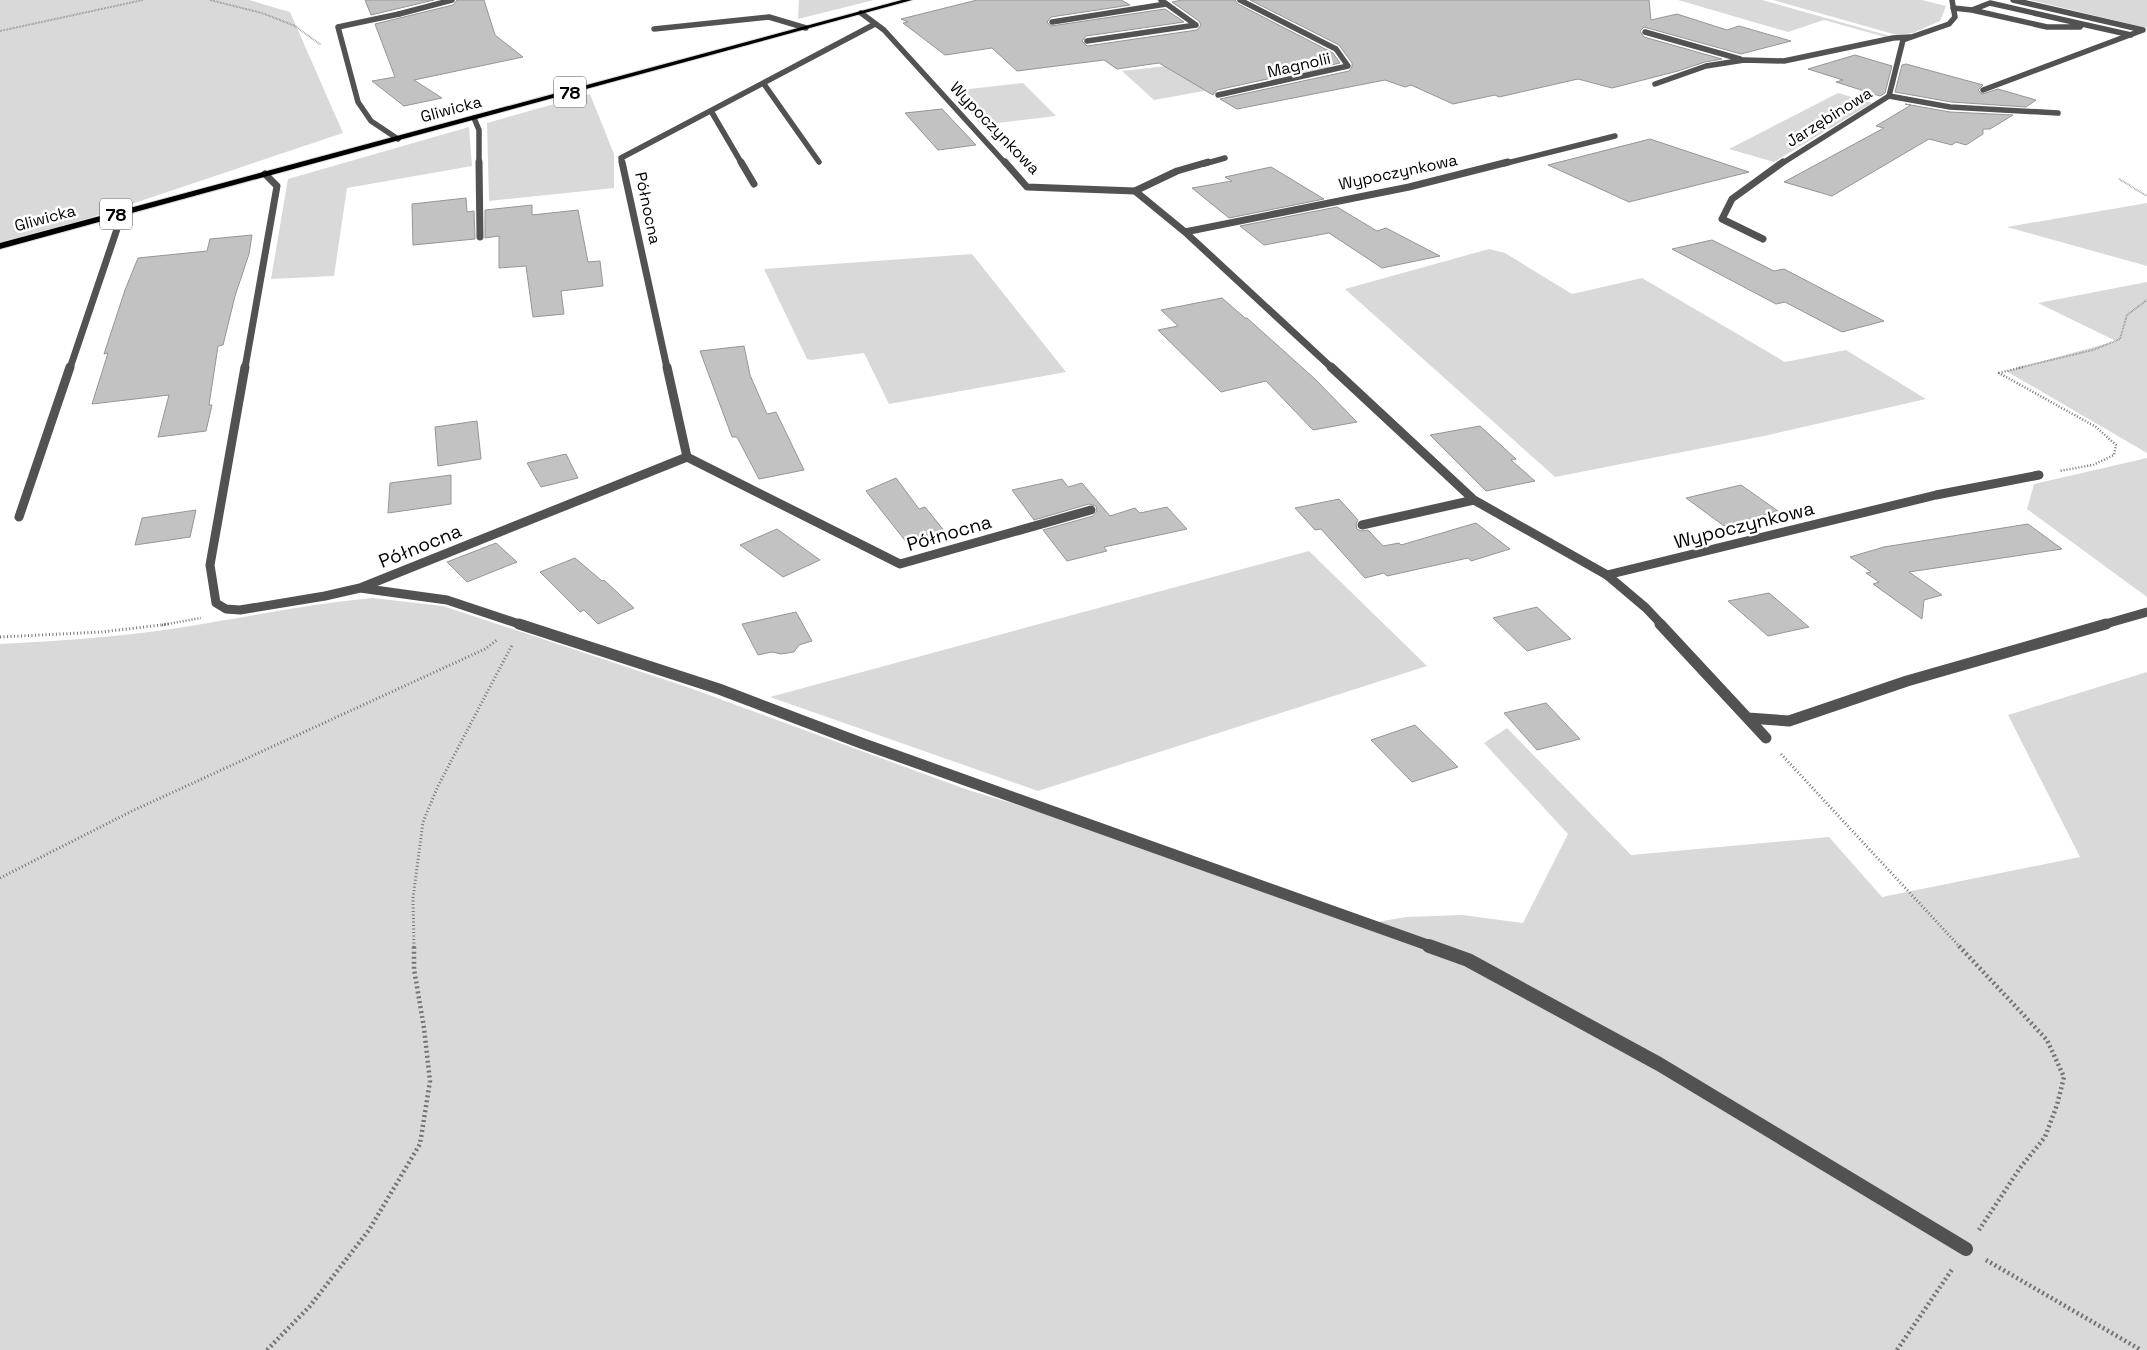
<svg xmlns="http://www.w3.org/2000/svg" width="2147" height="1350" viewBox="0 0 2147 1350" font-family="'Space Grotesk',sans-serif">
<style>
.green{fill:#d9d9d9}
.building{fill:#c2c2c2;stroke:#969696}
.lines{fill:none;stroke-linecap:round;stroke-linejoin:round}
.primary-casing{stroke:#dbdbdb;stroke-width:2}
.path-far3{stroke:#747474;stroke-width:2;stroke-dasharray:0.5 1;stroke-linecap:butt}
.path-far2{stroke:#747474;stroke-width:2.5;stroke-dasharray:1 2;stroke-linecap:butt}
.path-far1{stroke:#747474;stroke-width:3;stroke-dasharray:1 2.5;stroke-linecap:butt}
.path{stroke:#747474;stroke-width:4.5;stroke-dasharray:2 3;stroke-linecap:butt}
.service-far4{stroke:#525252;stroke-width:5.5}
.service-far3{stroke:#525252;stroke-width:7}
.service-far2{stroke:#525252;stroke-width:9}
.service-far1{stroke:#525252;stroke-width:11}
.service{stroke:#525252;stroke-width:14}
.minor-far2{stroke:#525252;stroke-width:5.5}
.minor-far1{stroke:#525252;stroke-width:7}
.minor{stroke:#525252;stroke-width:9}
.primary{fill:#000;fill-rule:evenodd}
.labels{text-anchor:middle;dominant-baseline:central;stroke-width:5;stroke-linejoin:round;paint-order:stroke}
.far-street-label{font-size:16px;fill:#000;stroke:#fff}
.shield{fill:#fff;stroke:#4c4c4c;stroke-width:1}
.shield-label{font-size:18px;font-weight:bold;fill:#000}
.street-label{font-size:19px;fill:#000;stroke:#fff}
</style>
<rect width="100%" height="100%" fill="#fff"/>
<path class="green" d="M 0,0 L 249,0 L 290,12 L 343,133 L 0,248 Z
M 799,0 L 874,0 L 798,19 Z
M 1678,0 L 1762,0 L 1890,36 L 1885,37 L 1824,20 L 1788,32 Z
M 1773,0 L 1922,0 L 1946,6 L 1940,21 L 1913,33 L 1897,35 Z
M 2030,0 L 2147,0 L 2147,28 Z
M 1279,53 L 1302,53 L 1331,68 L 1154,100 L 1122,71 Z
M 1023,83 L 1056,116 L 981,125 L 951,91 Z
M 1838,93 L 1872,103 L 1774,162 L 1729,149 Z
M 590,94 L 614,154 L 614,188 L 489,201 L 487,123 Z
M 469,127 L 472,166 L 347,188 L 334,276 L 271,279 L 288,179 Z
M 2147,203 L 2147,266 L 2007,227 Z
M 1489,249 L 1505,253 L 1572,294 L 1642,278 L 1785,362 L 1846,350 L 1926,399 L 1764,436 L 1555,477 L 1345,289 Z
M 972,254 L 1066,372 L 889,404 L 864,353 L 811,360 L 807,359 L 764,269 Z
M 2147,282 L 2147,453 L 2006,371 L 2116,341 L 2038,303 Z
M 2147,458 L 2147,597 L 2027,509 L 2034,484 Z
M 1309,551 L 1427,666 L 1038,791 L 770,697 Z
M 372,598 L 443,606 L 690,688 L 968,790 L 1088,826 L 1215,875 L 1366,924 L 1406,917 L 1462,915 L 1523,923 L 1568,834 L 1484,743 L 1507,728 L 1631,855 L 1829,837 L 1882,897 L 2080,857 L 2008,715 L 2147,672 L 2147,1350 L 0,1350 L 0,644 C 60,641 118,637 177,628 C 242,618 307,604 372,598 Z"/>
<path class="building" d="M 365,0 L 434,0 L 371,15 Z
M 457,0 L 484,0 L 495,35 L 523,57 L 414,80 L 442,98 L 404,106 L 372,81 L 395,77 L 375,24 L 453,5 Z
M 977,0 L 1121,0 L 1130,5 L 1051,17 L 1047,22 L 1051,26 L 1165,9 L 1184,22 L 1086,36 L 1082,41 L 1087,46 L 1197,30 L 1201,25 L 1199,21 L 1172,2 L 1182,0 L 1235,0 L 1238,4 L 1333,53 L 1340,63 L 1217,90 L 1213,95 L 1159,63 L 1117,69 L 1104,60 L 1017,71 L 992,48 L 945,55 L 903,23 L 908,22 L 901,19 Z
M 1250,0 L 1649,0 L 1651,20 L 1677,14 L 1727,30 L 1739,26 L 1791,41 L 1741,54 L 1644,27 L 1640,31 L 1644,37 L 1722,59 L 1705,62 L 1678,71 L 1612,88 L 1578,79 L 1499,97 L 1495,95 L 1453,104 L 1411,85 L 1405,87 L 1385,80 L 1237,109 L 1220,99 L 1349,71 L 1352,67 L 1352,63 L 1339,45 Z
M 1855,55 L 1892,66 L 1885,93 L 1880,96 L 1836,82 L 1843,80 L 1808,69 Z
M 1906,64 L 1983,85 L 1978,90 L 1982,94 L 1998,89 L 2036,100 L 2026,107 L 1951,102 L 1895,92 L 1902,65 Z
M 1905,104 L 1950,112 L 2013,115 L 1990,129 L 1983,129 L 1983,134 L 1966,145 L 1956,142 L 1952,145 L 1929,139 L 1832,196 L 1784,182 L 1884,128 L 1876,126 L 1911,105 Z
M 942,109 L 976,145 L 938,150 L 905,113 Z
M 1650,139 L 1749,172 L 1629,202 L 1548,165 Z
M 1271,167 L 1324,199 L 1229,218 L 1192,188 L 1232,181 L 1225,177 Z
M 466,198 L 467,212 L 474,211 L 475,239 L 413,245 L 412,204 Z
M 532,205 L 532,215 L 578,210 L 588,262 L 600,261 L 603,286 L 561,291 L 564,314 L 533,317 L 526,266 L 499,268 L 499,236 L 485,238 L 485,210 Z
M 1337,207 L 1377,231 L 1386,228 L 1440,256 L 1382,268 L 1329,233 L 1264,245 L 1240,226 Z
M 252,235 L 249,254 L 235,296 L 223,345 L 218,346 L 209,405 L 212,405 L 206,431 L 158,437 L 169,395 L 92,404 L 108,353 L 104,354 L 125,290 L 138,258 L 207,251 L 210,239 Z
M 1712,240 L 1774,271 L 1784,269 L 1884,321 L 1842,332 L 1785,302 L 1776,304 L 1672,249 Z
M 1222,298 L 1245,318 L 1247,318 L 1315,379 L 1357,422 L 1313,430 L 1266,381 L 1221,392 L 1158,330 L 1178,326 L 1161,310 Z
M 744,346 L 750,375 L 767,414 L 776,412 L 804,470 L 759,479 L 737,437 L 732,437 L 700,351 Z
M 477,421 L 481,459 L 438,466 L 435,427 Z
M 1480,426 L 1516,459 L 1511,460 L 1535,481 L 1486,491 L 1430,435 Z
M 566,454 L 578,478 L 541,487 L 527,463 Z
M 451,475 L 451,504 L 388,513 L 390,483 Z
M 896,478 L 919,509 L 925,507 L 946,533 L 907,543 L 866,491 Z
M 1062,479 L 1068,487 L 1082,483 L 1110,516 L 1135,508 L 1140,513 L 1167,507 L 1187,529 L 1104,547 L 1107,551 L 1067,561 L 1043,530 L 1093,516 L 1097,511 L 1096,506 L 1089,504 L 1034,520 L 1012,490 Z
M 1741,485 L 1778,511 L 1724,526 L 1686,498 Z
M 1339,499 L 1358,520 L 1356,524 L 1357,529 L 1361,531 L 1368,530 L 1383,546 L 1399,543 L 1401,545 L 1476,523 L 1510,549 L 1471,561 L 1468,558 L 1387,576 L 1384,573 L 1365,578 L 1321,529 L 1315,530 L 1295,508 Z
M 196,510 L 190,537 L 135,545 L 142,518 Z
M 2028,524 L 2062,549 L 1909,572 L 1942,595 L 1924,600 L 1922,619 L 1873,584 L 1879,582 L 1866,573 L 1871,572 L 1850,557 L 1884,547 Z
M 777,529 L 820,560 L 783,577 L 740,545 Z
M 496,543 L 517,562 L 467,582 L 447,562 Z
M 575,558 L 602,581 L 604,580 L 634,608 L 598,624 L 584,610 L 580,612 L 540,572 Z
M 1769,593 L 1809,627 L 1768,636 L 1728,601 Z
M 1537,607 L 1571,639 L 1527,651 L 1493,618 Z
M 796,612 L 812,641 L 799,645 L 794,652 L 781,654 L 772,652 L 758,655 L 742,624 Z
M 1546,703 L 1580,739 L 1537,750 L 1504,713 Z
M 1415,725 L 1458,767 L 1412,782 L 1371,740 Z"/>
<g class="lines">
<g class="primary-casing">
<path id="primary" d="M 902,0 L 912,0 L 0,249 L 0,243 Z"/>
</g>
<path class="path-far3" d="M 210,0 L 262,13 L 295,26 L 321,45
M 0,31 L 143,0
M 2119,179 L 2147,196
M 2018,368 L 2093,350 L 2120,339 L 2127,315 L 2147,300"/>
<path class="path-far2" d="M 2023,367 L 1999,373 L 2096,427 L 2116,445 L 2114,455 L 2093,465 L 2059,471
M 162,625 L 201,618"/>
<path class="path-far1" d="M 0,637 L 101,632 L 170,624
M 1781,754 L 1960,947
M 0,878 L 132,811 L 485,649 L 497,640
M 414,947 L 413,898 L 423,822 L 438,786 L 512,645"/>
<path class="path" d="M 1959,946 L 2047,1040 L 2064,1077 L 2057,1105 L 2045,1137 L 2020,1168 L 1979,1230
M 1986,1260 L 2141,1350
M 267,1350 L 310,1306 L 369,1230 L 420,1144 L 430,1081 L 424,1028 L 414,969 L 414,946
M 1897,1350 L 1953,1268"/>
<path class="service-far4" d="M 1990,3 L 2082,24 L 2080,27 L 2047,27 L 1972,10 Z
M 1953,8 L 1972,10
M 399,14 L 452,0
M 1052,22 L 1166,4
M 2082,24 L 2131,35
M 1645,32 L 1740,59
M 764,84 L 819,162
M 1655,84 L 1706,66 L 1744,60 L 1784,61 L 1893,38 L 1910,37
M 1889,96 L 1950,107 L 2058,113
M 1204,164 L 1225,158"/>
<path class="service-far3" d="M 1135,191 L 1177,171 L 1208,162"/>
<path class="service-far2" d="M 1607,575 L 1646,608 L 1662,625
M 519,624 L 522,625
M 2102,625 L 2147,612"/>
<path class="service-far1" d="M 519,624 L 719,689 L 861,743 L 1433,947
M 1660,624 L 1766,738
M 1748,718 L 1789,721 L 1907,681 L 2106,624"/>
<path class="service" d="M 1429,946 L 1468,960 L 1659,1064 L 1966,1249"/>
<path class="minor-far2" d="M 2013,0 L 2143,30
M 861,13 L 884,30 L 1006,164
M 654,29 L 769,17 L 806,28
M 1087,41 L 1196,25 L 1161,0
M 1983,90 L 2143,30
M 1218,95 L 1348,66 L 1336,49 L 1240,0
M 711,111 L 742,164
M 474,118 L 479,130 L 479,164
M 398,139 L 371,121 L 358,102 L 338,27 L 399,14
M 622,164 L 621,158 L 875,24
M 1503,164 L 1615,136
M 1781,164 L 1889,96 L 1903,40 L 1949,24 L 1955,17 L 1952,0"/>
<path class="minor-far1" d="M 479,162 L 480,237
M 622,162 L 667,368
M 741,162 L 754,184
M 1005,162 L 1027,187 L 1135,191 L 1185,232 L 1409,187 L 1508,162
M 1185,232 L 1332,368
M 1763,239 L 1722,219 L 1732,199 L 1783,162
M 70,368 L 117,229 L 108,217
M 245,368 L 277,186 L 265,174"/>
<path class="minor" d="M 245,367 L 210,565 L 216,603 L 226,609 L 240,610 L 325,596 L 360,588 L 447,600 L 519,624
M 667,367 L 687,457
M 1331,367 L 1474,500 L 1607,575 L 1936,495 L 2039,475
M 19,517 L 70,367
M 1362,525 L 1474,500
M 360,588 L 687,457 L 900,564 L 1091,510"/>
<use href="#primary" class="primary"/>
</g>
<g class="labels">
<g class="far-street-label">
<text transform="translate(1299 65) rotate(-13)">Magnolii</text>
<text transform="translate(451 109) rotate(-15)">Gliwicka</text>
<text transform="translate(1829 117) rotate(-32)">Jarzębinowa</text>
<text transform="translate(995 128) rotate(46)">Wypoczynkowa</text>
<text transform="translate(1398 172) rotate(-12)">Wypoczynkowa</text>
<text transform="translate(648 208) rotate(78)">Północna</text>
<text transform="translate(45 218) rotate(-15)">Gliwicka</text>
</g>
<g class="shield">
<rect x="554" y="76.5" width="32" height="31" rx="4"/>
<rect x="100" y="198.5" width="32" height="31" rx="4"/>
</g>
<g class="shield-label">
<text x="570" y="92">78</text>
<text x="116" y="214">78</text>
</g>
<g class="street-label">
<text transform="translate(1744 525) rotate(-14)">Wypoczynkowa</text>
<text transform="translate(949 533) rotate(-16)">Północna</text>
<text transform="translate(420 546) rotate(-22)">Północna</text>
</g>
</g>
</svg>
